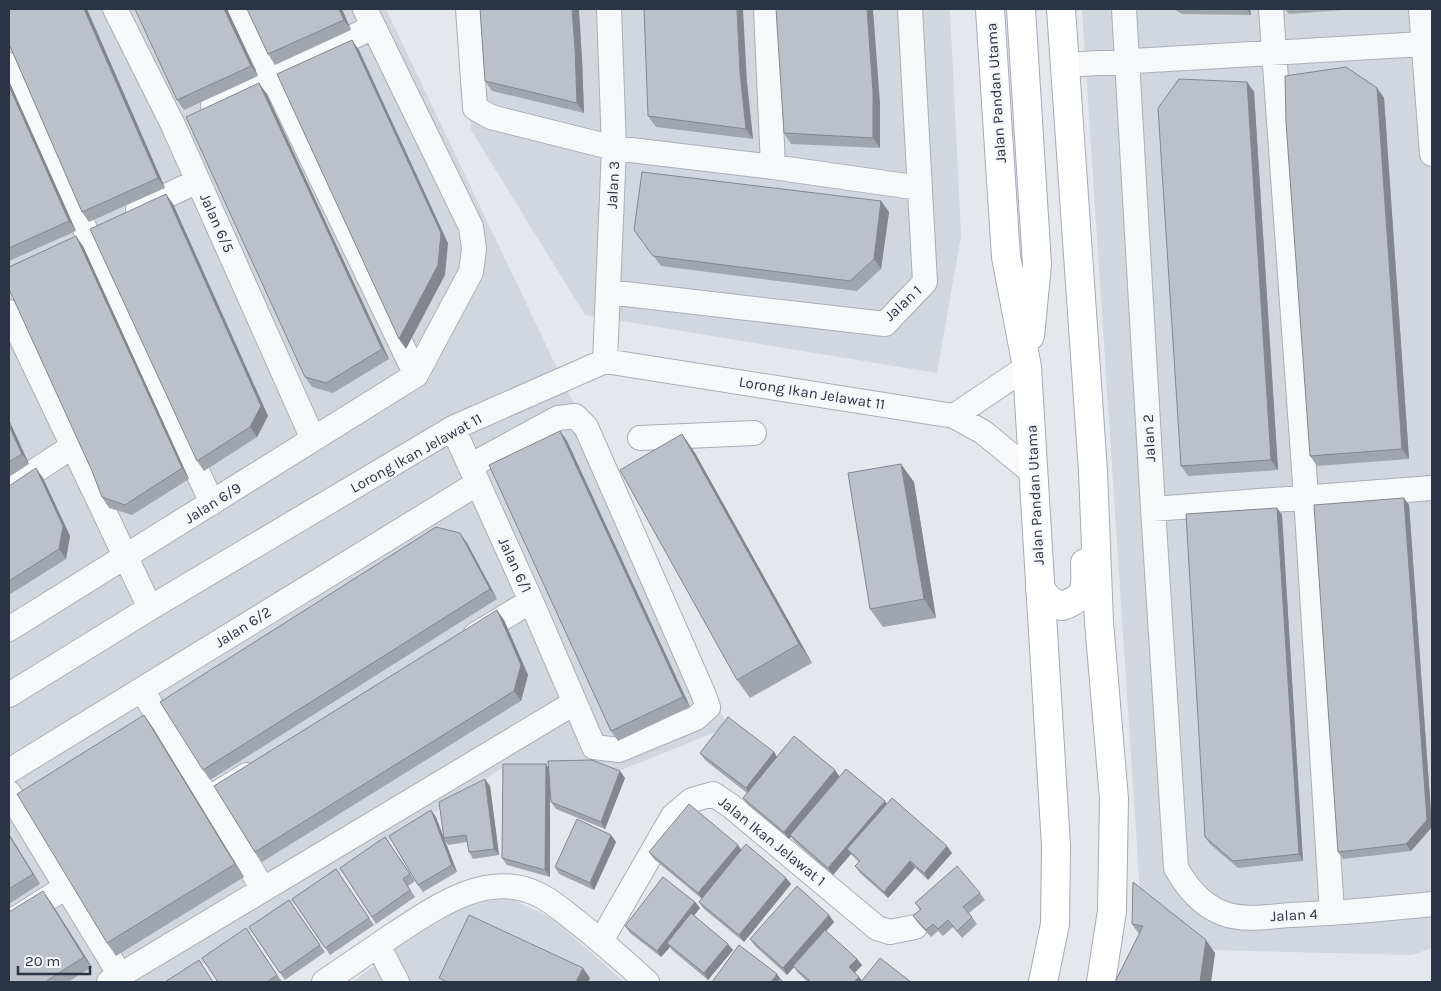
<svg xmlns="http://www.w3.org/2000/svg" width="1441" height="991" viewBox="0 0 1441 991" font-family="Karla,sans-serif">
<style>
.built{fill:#d2d6de}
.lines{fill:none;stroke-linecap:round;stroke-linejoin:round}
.minor-casing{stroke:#a9aeb7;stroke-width:26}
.major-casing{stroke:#a3abb8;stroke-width:30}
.minor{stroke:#f7f8fa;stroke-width:24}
.major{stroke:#fff;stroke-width:28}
.wall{fill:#a1a5ae}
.shaded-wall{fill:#83868d}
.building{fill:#bbc0ca;stroke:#83868d}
.labels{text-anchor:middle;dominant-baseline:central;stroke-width:5;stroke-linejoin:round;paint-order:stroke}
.street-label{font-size:15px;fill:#2b3445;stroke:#f4f6f9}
</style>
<rect width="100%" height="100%" fill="#e4e7ec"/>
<path class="built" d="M 9,9 L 386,9 L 728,727 L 614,773 L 580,762 L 502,768 L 176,982 L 9,982 Z
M 460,9 L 950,9 L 961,236 L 937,373 L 585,315 L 471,130 Z
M 1082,9 L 1432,9 L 1432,948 L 1412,955 L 1213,950 L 1140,893 Z
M 511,899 L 552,918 L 624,982 L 353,982 L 414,934 L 448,914 L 485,901 Z"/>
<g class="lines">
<g class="minor-casing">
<path id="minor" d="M 115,9 L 173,125 L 313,439
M 240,9 L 416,375
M 365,9 L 471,227 L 474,249 L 471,272 L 416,375
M 468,9 L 475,108 L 491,117 L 614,148 L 773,167 L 920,188
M 766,9 L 773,167
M 1124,9 L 1153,509 L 1176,868 C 1187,887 1200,904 1222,913 C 1243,921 1267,917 1290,915 C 1338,913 1385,909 1432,904
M 1271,9 L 1306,497 L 1332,913
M 1421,9 L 1432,154
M 9,65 L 212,503
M 1065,65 L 1423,44
M 213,105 L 373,27
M 138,209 L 198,181
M 608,292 L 885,324 L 925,282 L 910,9
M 9,312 L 150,608
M 605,361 L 614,148 L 609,9
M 954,416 L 1027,367
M 453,428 L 531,601 L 594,747 L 619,750 L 696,718 L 708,707 L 703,693 L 586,427 L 575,416 L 558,418 L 470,466
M 640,438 L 754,433
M 9,488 L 73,446
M 1153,509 L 1432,488
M 9,629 L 416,375
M 475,635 L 531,601
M 142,690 L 263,889
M 9,695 L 150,608 L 453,428 L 605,361 L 954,416 L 983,432 L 1033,473
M 9,771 L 478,483
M 9,793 L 120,975
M 208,799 L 247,775
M 9,923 L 66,887
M 601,941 L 673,816 L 692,800 L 713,794 L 731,806 L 877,928 L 890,932 L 915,927
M 378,945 L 397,982
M 109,982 L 574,703
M 324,982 C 348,966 372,949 396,933 C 436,907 486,871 535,893 C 550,899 563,911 576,921 C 600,940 624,961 647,982"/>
</g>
<g class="major-casing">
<path id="major" d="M 990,9 L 1006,257 L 1027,367 L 1056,846 L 1055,924 L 1043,982
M 1021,9 L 1037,265 L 1030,336
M 1061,9 L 1093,471 L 1099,622 L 1114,799 L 1112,911 L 1101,982
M 1040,589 L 1050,601 L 1062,606 C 1088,597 1086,588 1085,563"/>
</g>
<use href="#minor" class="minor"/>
<use href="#major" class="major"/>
</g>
<path class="wall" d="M 9,9 L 87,9 L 165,188 L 89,222 L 82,212 Z
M 227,9 L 258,76 L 184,110 L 177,100 Z
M 247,9 L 342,9 L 351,30 L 275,65 L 268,54 Z
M 1174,9 L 1250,9 L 1251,15 L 1182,14 Z
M 1285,9 L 1356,9 L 1289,14 Z
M 582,58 L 584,113 L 492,91 L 485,81 Z
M 9,81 L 76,231 L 9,261 Z
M 1247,82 L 1254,92 L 1278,470 L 1188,476 L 1181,466 Z
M 259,83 L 266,93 L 389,359 L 333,393 L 312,387 L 305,377 Z
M 747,83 L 753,139 L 656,127 L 648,116 Z
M 1377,88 L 1384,98 L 1409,459 L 1317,466 L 1310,456 Z
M 880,103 L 880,148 L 791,144 L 784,133 Z
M 881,201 L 889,212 L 881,269 L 857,291 L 661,266 L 634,230 Z
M 173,204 L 268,416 L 257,437 L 204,471 L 197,461 Z
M 83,246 L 189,479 L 132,515 L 109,508 L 102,497 Z
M 9,420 L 29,464 L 9,477 Z
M 560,431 L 567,441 L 690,707 L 618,741 L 611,731 Z
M 682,434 L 695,453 L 812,663 L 750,698 L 737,680 Z
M 43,478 L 70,536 L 66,559 L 9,595 L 9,486 Z
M 914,482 L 936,618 L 883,627 L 870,609 Z
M 1409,505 L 1432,827 L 1411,851 L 1343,859 L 1338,852 Z
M 1277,508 L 1282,515 L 1303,861 L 1238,868 L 1210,844 L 1205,837 Z
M 467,543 L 497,599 L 210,780 L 203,770 Z
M 504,620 L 528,675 L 521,701 L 262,862 L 255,852 Z
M 144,715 L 153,728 L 244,877 L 116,956 L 107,943 Z
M 774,752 L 777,757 L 840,776 L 885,801 L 887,804 L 952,853 L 928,880 L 915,868 L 888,898 L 860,873 L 855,866 L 859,862 L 851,854 L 833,875 L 795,842 L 791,837 L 789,839 L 748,805 L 743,798 L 747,793 L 705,760 L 700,753 Z
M 546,764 L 548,768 L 620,771 L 625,778 L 605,829 L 556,809 L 551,802 L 550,793 L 550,877 L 507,865 L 502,858 Z
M 490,786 L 499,855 L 473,859 L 469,852 L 467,842 L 448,845 L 444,839 L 457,872 L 423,892 L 418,885 L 436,817 L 443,837 Z
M 9,834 L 40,884 L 9,904 Z
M 611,835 L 616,842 L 594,890 L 559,874 L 555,867 Z
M 385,837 L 415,881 L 408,886 L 415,897 L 376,924 L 340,868 Z
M 742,850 L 786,878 L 791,884 L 744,942 L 704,909 L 699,902 L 702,899 L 654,859 L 649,852 Z
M 336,869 L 374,925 L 330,955 L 292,899 Z
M 1133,882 L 1215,953 L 1211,982 L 1115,982 L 1139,934 L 1132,924 Z
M 980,893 L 985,900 L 969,913 L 977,924 L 962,938 L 953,927 L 943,936 L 938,931 L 931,937 L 918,923 L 913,916 L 920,910 L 915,903 Z
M 289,900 L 325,952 L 285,980 L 249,927 Z
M 50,901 L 92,967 L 68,982 L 9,982 Z
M 695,902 L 700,908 L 694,916 L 728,944 L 733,950 L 708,980 L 672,950 L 670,947 L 661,957 L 630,933 L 625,926 Z
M 829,915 L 834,922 L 826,931 L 857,959 L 862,965 L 855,973 L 859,977 L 862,981 L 911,982 L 808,982 L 798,973 L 794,967 L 787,975 L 755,946 L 750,939 Z
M 246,928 L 282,982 L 218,982 Z"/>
<path class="shaded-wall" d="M 84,9 L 87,9 L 165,188 L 158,178 Z
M 224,9 L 227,9 L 258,76 L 251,66 Z
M 339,9 L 342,9 L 351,30 L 344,20 Z
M 572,9 L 579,9 L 582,58 L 584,113 L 577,103 Z
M 737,9 L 743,9 L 747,83 L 753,139 L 746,129 L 740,73 Z
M 867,9 L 873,9 L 880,103 L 880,148 L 873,138 Z
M 1246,9 L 1250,9 L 1251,15 Z
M 352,40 L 359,50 L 448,243 L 445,275 L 406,349 L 399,339 Z
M 9,81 L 76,231 L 69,221 L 9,86 Z
M 1247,82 L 1254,92 L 1278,470 L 1271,460 Z
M 259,83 L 266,93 L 389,359 L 382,349 Z
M 1377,88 L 1384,98 L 1409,459 L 1402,449 Z
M 166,194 L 173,204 L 268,416 L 257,437 L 250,427 Z
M 881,201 L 889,212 L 881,269 L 874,259 Z
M 76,236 L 83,246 L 189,479 L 182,468 Z
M 9,420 L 29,464 L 22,454 L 9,426 Z
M 560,431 L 567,441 L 690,707 L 683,697 Z
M 682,434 L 695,453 L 812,663 L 799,644 Z
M 901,464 L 914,482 L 936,618 L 924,599 Z
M 36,468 L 43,478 L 70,536 L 66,559 L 59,549 Z
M 1404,498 L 1409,505 L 1432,827 L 1411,851 L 1406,844 Z
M 1277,508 L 1282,515 L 1303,861 L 1299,854 Z
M 460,533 L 467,543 L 497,599 L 490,589 Z
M 497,610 L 504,620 L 528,675 L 521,701 L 514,691 Z
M 144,715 L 153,728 L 244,877 L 235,864 Z
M 774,752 L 778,759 L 750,795 L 746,788 Z
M 546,764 L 550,771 L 550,877 L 545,870 Z
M 835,770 L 840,777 L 789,839 L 784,832 Z
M 620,771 L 625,778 L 605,829 L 601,822 Z
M 485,779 L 490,786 L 499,855 L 494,849 Z
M 885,801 L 889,808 L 847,849 L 851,854 L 833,875 L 828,868 Z
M 431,810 L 436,817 L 457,872 L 452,865 Z
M 9,834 L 40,884 L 33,874 L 9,835 Z
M 611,835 L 616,842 L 594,890 L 590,883 Z
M 738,845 L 743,852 L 703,900 L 698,893 Z
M 947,846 L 952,853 L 928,880 L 924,873 Z
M 910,861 L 915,868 L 888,898 L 884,892 Z
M 786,878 L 791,884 L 744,942 L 739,935 Z
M 43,891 L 50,901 L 92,967 L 84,957 Z
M 695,902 L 700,908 L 670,946 L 667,943 L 670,947 L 661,957 L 657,951 Z
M 829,915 L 834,922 L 787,975 L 783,968 Z
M 1206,940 L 1215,953 L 1211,982 L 1200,982 Z
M 728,944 L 733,950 L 708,980 L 704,973 Z
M 857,959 L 862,965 L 853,974 L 849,967 Z
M 583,968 L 590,978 L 588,982 L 576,982 Z
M 777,974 L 782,981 L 781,982 L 771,982 Z
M 859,977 L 863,982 L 854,982 Z"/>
<path class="building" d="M 9,9 L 84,9 L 158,178 L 82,212 L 9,44 Z
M 135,9 L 224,9 L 251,66 L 177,100 Z
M 247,9 L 339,9 L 344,20 L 268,54 Z
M 480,9 L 572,9 L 575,48 L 577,103 L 485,81 Z
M 644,9 L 737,9 L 740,73 L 746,129 L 648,116 Z
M 776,9 L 867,9 L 873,92 L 873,138 L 784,133 Z
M 352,40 L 441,233 L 438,265 L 399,339 L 277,74 Z
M 1346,67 L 1377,88 L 1402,449 L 1310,456 L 1286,122 L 1285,76 Z
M 1179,79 L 1247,82 L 1271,460 L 1181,466 L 1158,108 Z
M 259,83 L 382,349 L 326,383 L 305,377 L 186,117 Z
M 9,86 L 69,221 L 9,248 Z
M 642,172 L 881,201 L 874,259 L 850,281 L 653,256 L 634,230 Z
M 166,194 L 261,406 L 250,427 L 197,461 L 90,229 Z
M 76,236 L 182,468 L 125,505 L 102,497 L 92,471 L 9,289 L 9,267 Z
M 9,426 L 22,454 L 9,462 Z
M 560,431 L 683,697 L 611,731 L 489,465 Z
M 682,434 L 799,644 L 737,680 L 620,470 Z
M 901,464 L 924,599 L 870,609 L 848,473 Z
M 36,468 L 63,526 L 59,549 L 9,581 L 9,486 Z
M 1404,498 L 1427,820 L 1406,844 L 1338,852 L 1314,505 Z
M 1277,508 L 1299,854 L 1233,861 L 1205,837 L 1186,514 Z
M 436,527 L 460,533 L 490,589 L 203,770 L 160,702 Z
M 497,610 L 521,665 L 514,691 L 255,852 L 214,786 Z
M 144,715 L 235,864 L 107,943 L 17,794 Z
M 728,717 L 774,752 L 746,788 L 700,753 Z
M 794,736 L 835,770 L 784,832 L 743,798 Z
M 592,760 L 620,771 L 601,822 L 551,802 L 548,761 Z
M 503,764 L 546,764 L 545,870 L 502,858 Z
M 846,769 L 885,801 L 828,868 L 790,835 Z
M 485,779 L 494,849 L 469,852 L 466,835 L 444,838 L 439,802 Z
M 892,798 L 947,846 L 924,873 L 910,861 L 884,892 L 855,866 L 860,861 L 847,849 Z
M 689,804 L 738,845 L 698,893 L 649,852 Z
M 431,810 L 452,865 L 418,885 L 389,836 Z
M 577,819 L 611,835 L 590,883 L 555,867 Z
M 9,835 L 33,874 L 9,889 Z
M 385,837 L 410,874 L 403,879 L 410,890 L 372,917 L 340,868 Z
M 746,844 L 786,878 L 739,935 L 699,902 Z
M 957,866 L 980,893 L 963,907 L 972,917 L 957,931 L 948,920 L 938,929 L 933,924 L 926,930 L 913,916 L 921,909 L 915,903 Z
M 336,869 L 369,918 L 325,948 L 292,899 Z
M 663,877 L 695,902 L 657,951 L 625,926 Z
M 1133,882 L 1206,940 L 1200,982 L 1115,982 L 1143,926 L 1132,924 Z
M 797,886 L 829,915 L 783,968 L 750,939 Z
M 43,891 L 84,957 L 45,982 L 9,982 L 9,912 Z
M 289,900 L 320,945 L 280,973 L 249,927 Z
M 691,913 L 728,944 L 704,973 L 667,943 Z
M 469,915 L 583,968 L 576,982 L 447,982 L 439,978 Z
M 246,928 L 277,975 L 267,982 L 218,982 L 202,958 Z
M 825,930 L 857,959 L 849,967 L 859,977 L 854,982 L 811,982 L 793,966 Z
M 739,945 L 777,974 L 771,982 L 712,982 Z
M 880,958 L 911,982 L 861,982 Z
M 199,960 L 213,982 L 165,982 Z
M 779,979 L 784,982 L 777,982 Z"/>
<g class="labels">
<g class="street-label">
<text transform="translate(996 93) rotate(-94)">Jalan Pandan Utama</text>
<text transform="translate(613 185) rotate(-87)">Jalan 3</text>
<text transform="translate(217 223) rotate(66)">Jalan 6/5</text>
<text transform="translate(903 303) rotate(-43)">Jalan 1</text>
<text transform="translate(812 393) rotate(9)">Lorong Ikan Jelawat 11</text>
<text transform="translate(1149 438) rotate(-93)">Jalan 2</text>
<text transform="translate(416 453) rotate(-29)">Lorong Ikan Jelawat 11</text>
<text transform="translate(1035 495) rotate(-93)">Jalan Pandan Utama</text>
<text transform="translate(213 503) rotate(-32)">Jalan 6/9</text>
<text transform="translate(515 565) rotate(65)">Jalan 6/1</text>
<text transform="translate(243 627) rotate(-32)">Jalan 6/2</text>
<text transform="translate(772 841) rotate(39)">Jalan Ikan Jelawat 1</text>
<text transform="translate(1294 915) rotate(-3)">Jalan 4</text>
</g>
</g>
<rect width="1441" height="991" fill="none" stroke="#2b3445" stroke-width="20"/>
<path d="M18 966v8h72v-8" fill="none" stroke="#2b3445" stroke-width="2.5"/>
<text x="25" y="966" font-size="15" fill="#2b3445" stroke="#f4f6f9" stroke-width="4" paint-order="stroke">20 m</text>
</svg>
